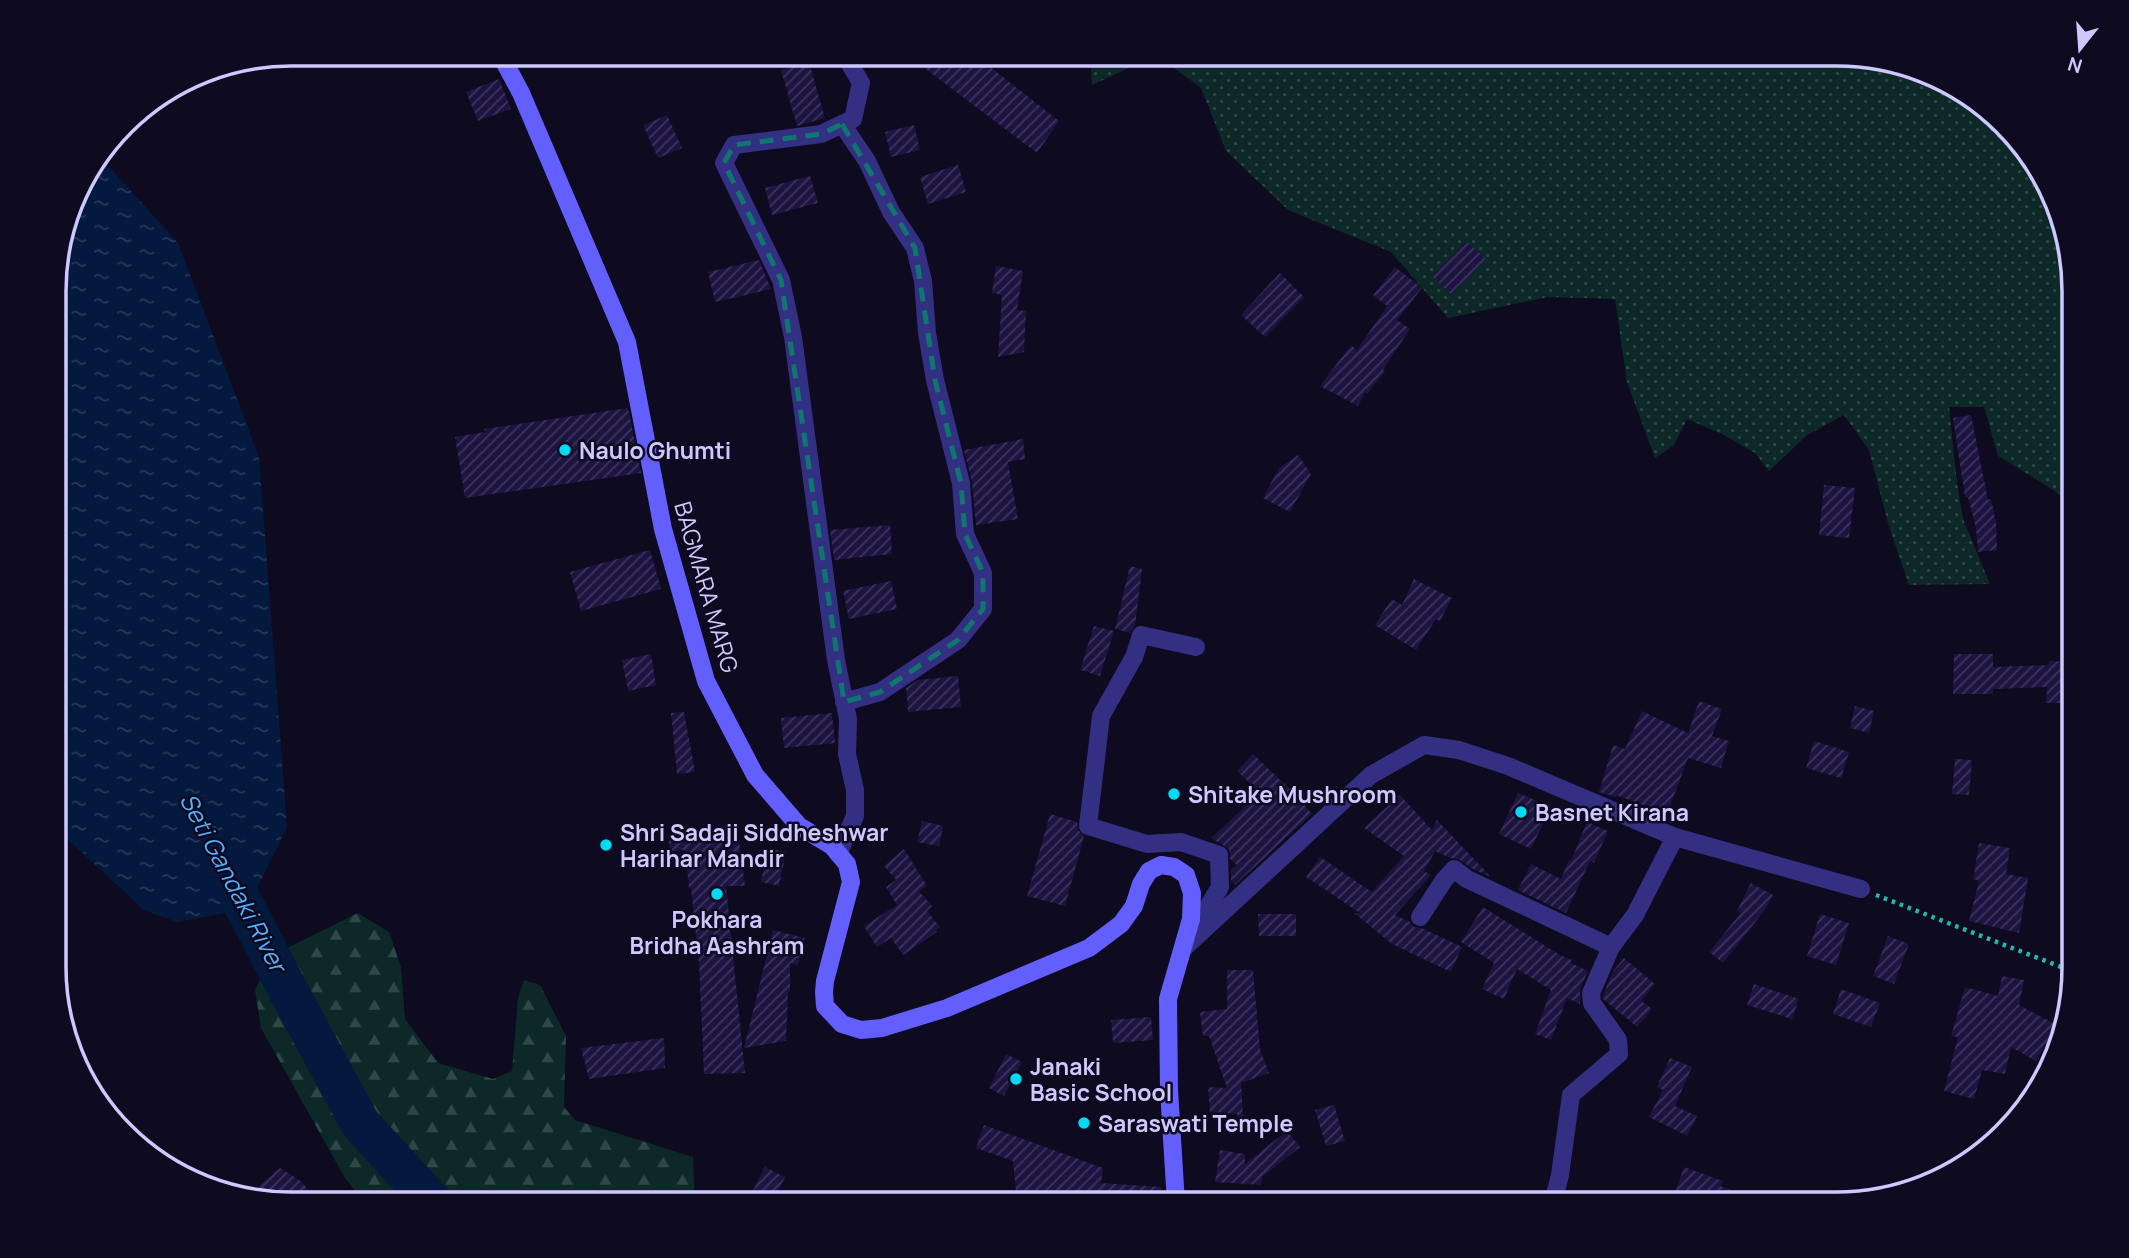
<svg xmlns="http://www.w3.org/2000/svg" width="2129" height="1258" viewBox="0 0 2129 1258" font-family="Manrope,sans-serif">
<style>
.grass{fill:url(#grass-dots)}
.forest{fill:url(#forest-firs)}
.water{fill:url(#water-ripples)}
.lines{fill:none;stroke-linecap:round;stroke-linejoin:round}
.river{stroke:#04193e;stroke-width:40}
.building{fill:url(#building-hatch)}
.path{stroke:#20bab1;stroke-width:4.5;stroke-dasharray:3.5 5;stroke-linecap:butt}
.street{stroke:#333083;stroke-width:18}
.secondary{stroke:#635fff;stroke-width:18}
.marked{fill:none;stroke:#0f766e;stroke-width:5;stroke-dasharray:14 9;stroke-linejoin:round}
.poi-dot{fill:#00daf3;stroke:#0e0a1f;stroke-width:2.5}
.labels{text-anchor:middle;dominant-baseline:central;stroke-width:5;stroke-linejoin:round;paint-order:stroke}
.poi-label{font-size:23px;font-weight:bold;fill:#cec8ff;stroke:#0e0a1f;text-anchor:start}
.street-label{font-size:23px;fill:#cec8ff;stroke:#0e0a1f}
.water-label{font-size:24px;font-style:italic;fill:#56b0ff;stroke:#0e0a1f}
.rim{fill:none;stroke:#cec8ff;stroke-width:3.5}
</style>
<defs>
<pattern id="grass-dots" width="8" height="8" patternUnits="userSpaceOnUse" patternTransform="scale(1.75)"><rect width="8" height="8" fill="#0c2928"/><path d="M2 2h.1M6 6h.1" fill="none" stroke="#2e4748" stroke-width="1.8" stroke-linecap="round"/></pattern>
<pattern id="forest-firs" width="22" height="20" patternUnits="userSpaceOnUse" patternTransform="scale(1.75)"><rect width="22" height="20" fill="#0c2928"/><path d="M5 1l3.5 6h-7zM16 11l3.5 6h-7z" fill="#2e4748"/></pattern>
<pattern id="water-ripples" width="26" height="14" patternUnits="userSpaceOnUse" patternTransform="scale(1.75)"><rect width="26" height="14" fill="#04193e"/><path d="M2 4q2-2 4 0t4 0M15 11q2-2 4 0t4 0" fill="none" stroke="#27395b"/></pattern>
<pattern id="building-hatch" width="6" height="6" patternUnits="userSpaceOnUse" patternTransform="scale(1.75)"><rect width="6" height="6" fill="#1d1442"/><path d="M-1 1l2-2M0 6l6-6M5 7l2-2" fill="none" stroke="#3d355e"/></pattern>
</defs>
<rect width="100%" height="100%" fill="#0e0a1f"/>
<path class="grass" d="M 1090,54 L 1838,54 L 1956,86 L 2035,160 L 2074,276 L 2074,508 L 2055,491 L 1998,456 L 1984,407 L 1949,407 L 1957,483 L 1963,519 L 1990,584 L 1909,585 L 1888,523 L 1869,450 L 1844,415 L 1807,435 L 1769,471 L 1755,453 L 1722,434 L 1687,419 L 1674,445 L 1655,458 L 1627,382 L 1615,299 L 1548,297 L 1448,318 L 1391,252 L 1288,210 L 1226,151 L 1201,88 L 1157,55 L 1092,85 Z"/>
<path class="forest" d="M 358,913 L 389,932 L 401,967 L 405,1019 L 438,1063 L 493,1079 L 512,1071 L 518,998 L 524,980 L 540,985 L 566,1036 L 564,1107 L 575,1120 L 693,1157 L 695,1204 L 366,1204 L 345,1178 L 261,1028 L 255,990 L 271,956 Z"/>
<path class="water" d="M 101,158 L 178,243 L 259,457 L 287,827 L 247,909 L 177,922 L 144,910 L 62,834 L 56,826 L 56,261 L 79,186 Z"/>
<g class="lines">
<path class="river" d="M 221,861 L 290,994 L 360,1123 L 434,1204"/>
</g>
<path class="building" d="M 906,54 L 974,54 L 1059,121 L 1037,153 Z
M 809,62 L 825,118 L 797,126 L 781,70 Z
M 499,79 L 511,109 L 478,121 L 466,92 Z
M 667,115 L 682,148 L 658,158 L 643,125 Z
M 914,125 L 920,150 L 891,157 L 885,132 Z
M 958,165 L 966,192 L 928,204 L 920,177 Z
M 810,176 L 818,203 L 772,215 L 765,188 Z
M 1466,241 L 1486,259 L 1452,295 L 1432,276 Z
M 759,260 L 771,289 L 715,302 L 708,272 Z
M 996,266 L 1023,271 L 1017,310 L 1026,311 L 1024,352 L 998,357 L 1002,295 L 992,293 Z
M 1395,267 L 1422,288 L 1397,320 L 1410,329 L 1383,370 L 1385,371 L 1367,394 L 1365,392 L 1358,406 L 1320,386 L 1351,345 L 1357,350 L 1387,306 L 1373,295 Z
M 1280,273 L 1304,297 L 1265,337 L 1241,315 Z
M 628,408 L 641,473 L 465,498 L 455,437 L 485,432 L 484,429 Z
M 1971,415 L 1988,500 L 1991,499 L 1996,523 L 1997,550 L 1978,552 L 1976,528 L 1968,497 L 1965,497 L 1953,418 Z
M 1023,439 L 1025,459 L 1008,462 L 1018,519 L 976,525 L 972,482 L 964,450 Z
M 1298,455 L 1311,474 L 1290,512 L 1263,498 L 1279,468 Z
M 1824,485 L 1855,488 L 1849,538 L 1819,535 Z
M 890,525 L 892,554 L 834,560 L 830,530 Z
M 650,550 L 661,589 L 581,611 L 570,572 Z
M 1130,566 L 1142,569 L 1135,626 L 1130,633 L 1115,629 Z
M 1414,579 L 1452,598 L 1440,621 L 1436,619 L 1416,650 L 1375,625 L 1392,599 L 1402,605 Z
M 891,581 L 897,609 L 849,619 L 843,591 Z
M 1094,626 L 1114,631 L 1100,676 L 1080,670 Z
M 651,654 L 656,685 L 628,691 L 622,660 Z
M 1954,654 L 1993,654 L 1993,667 L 2049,665 L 2049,661 L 2074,662 L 2074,687 L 2069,686 L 2068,703 L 2046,703 L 2047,687 L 1993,689 L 1993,694 L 1953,694 Z
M 958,676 L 961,707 L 908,712 L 906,688 L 918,680 Z
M 1699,701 L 1722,709 L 1712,736 L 1729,741 L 1721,768 L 1688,758 L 1667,814 L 1616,795 L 1616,797 L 1599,792 L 1613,745 L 1625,749 L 1642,711 L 1688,733 Z
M 1855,706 L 1874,711 L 1869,733 L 1850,728 Z
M 684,712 L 695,772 L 677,774 L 671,713 Z
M 832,713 L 835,743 L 784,748 L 781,718 Z
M 1814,741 L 1849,752 L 1841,778 L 1806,768 Z
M 1253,754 L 1298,797 L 1312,814 L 1235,885 L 1231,880 L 1231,870 L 1237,865 L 1230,859 L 1229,849 L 1211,838 L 1260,793 L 1237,771 Z
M 1955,759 L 1972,760 L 1969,795 L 1952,794 Z
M 1518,793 L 1551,807 L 1531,849 L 1499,834 Z
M 1400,795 L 1432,830 L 1437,820 L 1491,877 L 1473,869 L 1460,860 L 1450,858 L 1435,851 L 1424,871 L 1431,875 L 1395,915 L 1410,922 L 1414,927 L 1422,928 L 1462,947 L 1451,972 L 1392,944 L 1354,913 L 1360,913 L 1306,877 L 1320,857 L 1372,892 L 1404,856 L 1364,828 Z
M 1050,814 L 1077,822 L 1078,830 L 1084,836 L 1065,906 L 1027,896 Z
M 922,821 L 943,826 L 939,846 L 917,842 Z
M 1587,822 L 1608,831 L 1594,863 L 1590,861 L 1566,913 L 1518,890 L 1531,864 L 1561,879 L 1569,860 L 1571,861 Z
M 737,826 L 745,886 L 726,886 L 745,1073 L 704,1074 L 699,963 L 691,888 L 689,888 L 685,850 L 670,851 L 668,834 Z
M 1979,843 L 2010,848 L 2006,874 L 2028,878 L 2019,933 L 1969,921 L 1979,881 L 1973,879 Z
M 768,848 L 786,852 L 779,886 L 761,882 Z
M 904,849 L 927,886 L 919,891 L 932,906 L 927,911 L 940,927 L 936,930 L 937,932 L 903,955 L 891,938 L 877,947 L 864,926 L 897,905 L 886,887 L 896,880 L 884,866 Z
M 1751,883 L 1773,895 L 1767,907 L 1723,963 L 1709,952 L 1741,913 L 1737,911 Z
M 1483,907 L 1560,955 L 1572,960 L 1571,963 L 1588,971 L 1580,989 L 1580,1004 L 1567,998 L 1551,1040 L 1535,1034 L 1551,990 L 1517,969 L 1504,999 L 1482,989 L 1494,963 L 1461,942 Z
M 1258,914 L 1296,914 L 1296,936 L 1259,936 Z
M 1820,914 L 1849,923 L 1836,965 L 1807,956 Z
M 773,930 L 805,938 L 798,965 L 790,963 L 790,992 L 788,992 L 786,1041 L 744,1048 Z
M 1888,936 L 1909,944 L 1894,984 L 1873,976 Z
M 1624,958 L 1655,984 L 1641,1001 L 1652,1009 L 1637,1027 L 1603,999 L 1603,995 L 1613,971 Z
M 1227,970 L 1253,970 L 1260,1050 L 1269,1073 L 1241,1083 L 1243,1118 L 1239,1119 L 1237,1114 L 1210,1112 L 1208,1087 L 1227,1088 L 1209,1036 L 1203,1036 L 1200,1012 L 1227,1009 Z
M 2002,976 L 2024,980 L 2019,1005 L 2057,1025 L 2036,1061 L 2011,1047 L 2005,1074 L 1982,1070 L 1974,1099 L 1944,1091 L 1958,1037 L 1951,1036 L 1965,987 L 1998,996 Z
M 1754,984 L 1799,999 L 1792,1019 L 1747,1005 Z
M 1841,989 L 1880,1003 L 1871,1027 L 1833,1014 Z
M 1151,1017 L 1153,1040 L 1113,1043 L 1111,1020 Z
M 664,1038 L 665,1068 L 589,1079 L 581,1048 Z
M 1006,1054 L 1022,1062 L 1004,1096 L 989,1088 Z
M 1670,1058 L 1692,1067 L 1675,1106 L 1697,1116 L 1687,1136 L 1649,1117 L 1663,1090 L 1657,1087 Z
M 1334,1105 L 1345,1141 L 1326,1146 L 1315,1110 Z
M 984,1125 L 1103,1168 L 1101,1183 L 1161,1187 L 1160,1203 L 1017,1204 L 1013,1161 L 976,1148 Z
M 1287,1131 L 1300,1147 L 1262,1177 L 1261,1185 L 1215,1182 L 1220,1150 L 1245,1154 L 1245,1164 Z
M 765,1167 L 785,1177 L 772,1204 L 746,1204 Z
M 1684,1167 L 1723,1181 L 1720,1186 L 1761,1201 L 1761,1203 L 1697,1203 L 1674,1195 Z
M 280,1168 L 301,1181 L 319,1204 L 291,1204 L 267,1197 L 258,1187 Z"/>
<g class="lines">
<path class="path" d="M 1736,54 L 1755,59 L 1773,54
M 1930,79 L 1977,106
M 1876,895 L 2074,972"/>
<path class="street" d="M 842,124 L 867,161 L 891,212 L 915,248 L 923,281 L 927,333 L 935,380 L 961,483 L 965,534 L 983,573 L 983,609 L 958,640 L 880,692 L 844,702
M 838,854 L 855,816 L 855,790 L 847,754 L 848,719 L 836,660 L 793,337 L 781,280 L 724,163 L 734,145 L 821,134 L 853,119 L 861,83 L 844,54
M 1420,917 L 1444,880 L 1454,869 L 1467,879 L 1611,947
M 1194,930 L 1220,887 L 1219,855 L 1181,842 L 1147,844 L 1088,826 L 1101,716 L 1134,657 L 1141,635 L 1196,647
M 1184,948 L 1371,775 L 1424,745 L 1459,750 L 1508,766 L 1675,837 L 1861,889
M 1553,1203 L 1560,1175 L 1571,1095 L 1619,1054 L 1618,1040 L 1592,1003 L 1591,993 L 1611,947 L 1635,915 L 1675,837"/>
<path class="secondary" d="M 500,54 L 521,93 L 627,342 L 663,529 L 706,681 L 755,775 L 799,826 L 832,846 L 847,864 L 851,882 L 825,981 L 824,992 L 825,1006 L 842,1024 L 861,1030 L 882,1028 L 947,1008 L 1089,948 L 1121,924 L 1134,906 L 1141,884 L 1149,871 L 1161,865 L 1174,867 L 1186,875 L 1192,893 L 1191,919 L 1168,999 L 1169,1090 L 1176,1203"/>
</g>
<path class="marked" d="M 842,124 L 915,248 L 935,380 L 961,483 L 965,534 L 983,573 L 983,609 L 958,640 L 880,692 L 844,702 L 781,280 L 724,163 L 734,145 L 821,134 Z"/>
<g class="poi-dot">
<circle cx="565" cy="450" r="7"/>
<circle cx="1174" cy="794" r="7"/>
<circle cx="1521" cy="812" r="7"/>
<circle cx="606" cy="845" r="7"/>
<circle cx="717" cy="894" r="7"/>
<circle cx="1016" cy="1079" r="7"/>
<circle cx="1084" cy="1123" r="7"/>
</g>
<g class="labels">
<g class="poi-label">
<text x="579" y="450">Naulo Ghumti</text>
<text x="1188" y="794">Shitake Mushroom</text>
<text x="1535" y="812">Basnet Kirana</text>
<text x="620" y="832">Shri Sadaji Siddheshwar<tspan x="620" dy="26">Harihar Mandir</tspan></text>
<text x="717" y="919" text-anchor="middle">Pokhara<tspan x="717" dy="26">Bridha Aashram</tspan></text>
<text x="1030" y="1066">Janaki<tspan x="1030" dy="26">Basic School</tspan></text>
<text x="1098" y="1123">Saraswati Temple</text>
</g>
<g class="street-label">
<text transform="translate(707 587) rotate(74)">BAGMARA MARG</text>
</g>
<g class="water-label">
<text transform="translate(234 882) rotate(62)">Seti Gandaki River</text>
</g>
</g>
<path d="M0 0H2129V1258H0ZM291 66H1837A225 225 0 0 1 2062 291V967A225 225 0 0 1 1837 1192H291A225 225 0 0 1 66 967V291A225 225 0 0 1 291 66Z" fill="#0e0a1f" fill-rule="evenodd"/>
<path class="rim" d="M291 66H1837A225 225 0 0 1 2062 291V967A225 225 0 0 1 1837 1192H291A225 225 0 0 1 66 967V291A225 225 0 0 1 291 66Z"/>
<g transform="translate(2080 49) rotate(197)" stroke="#0e0a1f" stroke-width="5" paint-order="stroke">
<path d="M0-5L12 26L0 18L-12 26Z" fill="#cec8ff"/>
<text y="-10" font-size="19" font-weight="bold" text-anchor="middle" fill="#cec8ff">N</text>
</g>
</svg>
